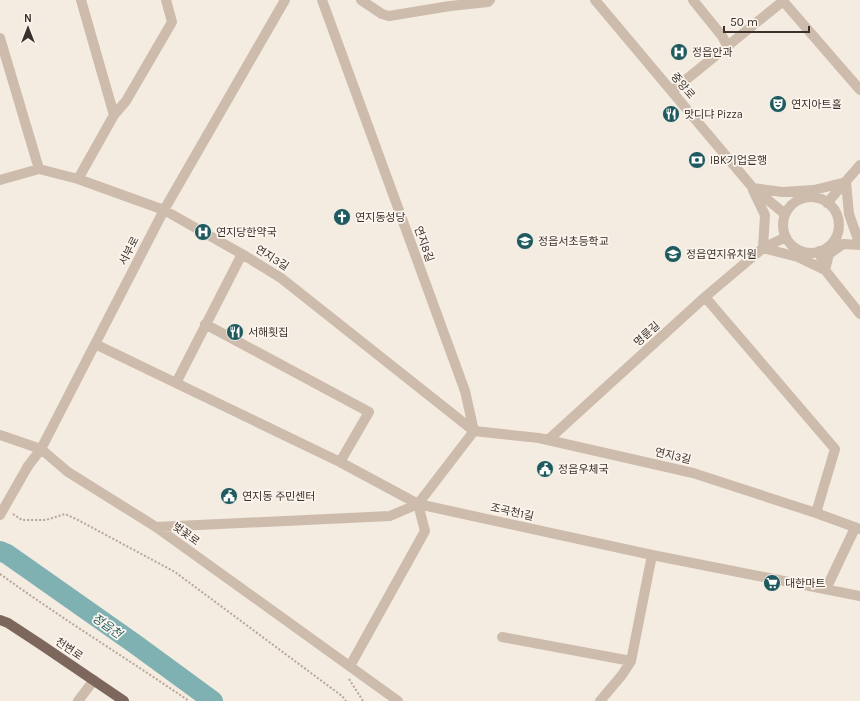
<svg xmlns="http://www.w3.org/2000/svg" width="860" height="701" viewBox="0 0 860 701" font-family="Karla,'Noto Sans KR',sans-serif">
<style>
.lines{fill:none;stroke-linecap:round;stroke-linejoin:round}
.river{stroke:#7fb0b2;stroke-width:20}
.path{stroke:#b9a596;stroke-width:2;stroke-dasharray:2 2;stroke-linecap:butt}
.minor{stroke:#cdbbac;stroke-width:10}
.major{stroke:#7d675c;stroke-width:10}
.minor-bridge{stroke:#cdbbac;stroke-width:10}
.labels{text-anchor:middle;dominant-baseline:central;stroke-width:3.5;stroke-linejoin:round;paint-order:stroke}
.poi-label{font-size:11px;fill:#3b302b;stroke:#fbf5ee;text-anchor:start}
.street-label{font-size:11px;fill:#3b302b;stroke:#fbf5ee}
.water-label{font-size:12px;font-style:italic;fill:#1f5a5e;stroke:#fbf5ee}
</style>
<rect width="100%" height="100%" fill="#f4ebe1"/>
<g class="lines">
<path class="river" d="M 0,551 L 7,554 L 135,644 L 213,701"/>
<path class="path" d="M 13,514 L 22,520 L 46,520 L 65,514 L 78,520 L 175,572 L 342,696 L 346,701
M 0,574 C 61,618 126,658 189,701
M 349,679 L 363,701"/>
<path class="minor" d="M 322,0 L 465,391 L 474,431 L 418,504
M 361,0 L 382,14 L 389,16 L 450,6 L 488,2 L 490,0
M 595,0 L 753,188 L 785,214
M 693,0 L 722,36 L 728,47
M 0,38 L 39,169
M 672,91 L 783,1 L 860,90
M 114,115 L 126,101 L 172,22 L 166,0
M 78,179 L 114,115 L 81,0
M 0,180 L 39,169 L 78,179 L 164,210 L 242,254 L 281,278 L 474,431 L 539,438 L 693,473 L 816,513 L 860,529
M 846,182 L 849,214 L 860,245
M 753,188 L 782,192 L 814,190 L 846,182
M 753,190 L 765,215 L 763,248
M783 225a28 28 0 1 1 56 0a28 28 0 1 1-56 0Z
M 827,203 L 860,165
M 763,248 L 798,257 L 825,270
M 819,251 L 825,270 L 860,314
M 825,270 L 829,254 L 843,244 L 860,245
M 705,297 L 835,449 L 816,513
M 205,324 L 369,412 L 340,462
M 95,344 L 340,462 L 418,504
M 176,383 L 242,254
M 0,435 L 41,449 L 68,472 L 156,527 L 398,701
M 548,440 L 705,297 L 763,248 L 786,237
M 28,466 L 41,449 L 164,210 L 285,0
M 156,527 L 390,516 L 418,504 L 652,555 L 860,596
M 826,589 L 855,528
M 502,637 L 631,661
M 350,666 L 425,531 L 418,504
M 78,701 L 94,680
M 600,701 L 622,675 L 631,661 L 652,555"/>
<path class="major" d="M 0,620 L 8,623 L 40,644 L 124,701"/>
<path class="minor-bridge" d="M 0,515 L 28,466"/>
</g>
<defs>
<g id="hospital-disc" transform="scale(0.9)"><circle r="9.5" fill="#1f5a5e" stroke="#fbf5ee"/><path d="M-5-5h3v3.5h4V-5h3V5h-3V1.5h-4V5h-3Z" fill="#fff"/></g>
<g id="theatre-disc" transform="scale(0.9)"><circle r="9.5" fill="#1f5a5e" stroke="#fbf5ee"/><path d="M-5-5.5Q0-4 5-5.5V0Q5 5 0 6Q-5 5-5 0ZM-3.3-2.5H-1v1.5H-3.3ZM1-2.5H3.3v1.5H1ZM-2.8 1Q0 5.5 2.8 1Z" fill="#fff"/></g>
<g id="restaurant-disc" transform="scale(0.9)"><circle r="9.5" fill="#1f5a5e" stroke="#fbf5ee"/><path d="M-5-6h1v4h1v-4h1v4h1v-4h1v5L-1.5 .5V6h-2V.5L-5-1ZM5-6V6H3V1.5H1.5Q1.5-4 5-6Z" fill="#fff"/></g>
<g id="bank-disc" transform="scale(0.9)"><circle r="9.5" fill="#1f5a5e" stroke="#fbf5ee"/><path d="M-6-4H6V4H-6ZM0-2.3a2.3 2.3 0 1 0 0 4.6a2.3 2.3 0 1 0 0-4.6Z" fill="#fff"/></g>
<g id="church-disc" transform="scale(0.9)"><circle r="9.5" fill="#1f5a5e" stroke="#fbf5ee"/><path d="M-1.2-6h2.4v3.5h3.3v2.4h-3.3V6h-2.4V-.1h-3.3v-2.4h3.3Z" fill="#fff"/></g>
<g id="school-disc" transform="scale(0.9)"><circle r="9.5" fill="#1f5a5e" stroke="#fbf5ee"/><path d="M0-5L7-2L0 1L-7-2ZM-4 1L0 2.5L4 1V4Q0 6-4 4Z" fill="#fff"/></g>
<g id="civic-disc" transform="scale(0.9)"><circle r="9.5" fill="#1f5a5e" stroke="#fbf5ee"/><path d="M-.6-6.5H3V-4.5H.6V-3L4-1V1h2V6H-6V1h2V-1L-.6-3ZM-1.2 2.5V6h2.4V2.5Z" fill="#fff"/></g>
<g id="supermarket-disc" transform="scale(0.9)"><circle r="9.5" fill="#1f5a5e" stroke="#fbf5ee"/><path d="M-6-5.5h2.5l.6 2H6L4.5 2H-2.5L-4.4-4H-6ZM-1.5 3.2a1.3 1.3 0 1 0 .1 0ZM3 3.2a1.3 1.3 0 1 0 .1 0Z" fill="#fff"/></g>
</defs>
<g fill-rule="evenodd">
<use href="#hospital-disc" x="679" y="52"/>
<use href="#theatre-disc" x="778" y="104"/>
<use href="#restaurant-disc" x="671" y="114"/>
<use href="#bank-disc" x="697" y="160"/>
<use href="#church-disc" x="342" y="217"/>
<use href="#hospital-disc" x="203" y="232"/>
<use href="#school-disc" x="525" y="241"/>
<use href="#school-disc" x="673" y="254"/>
<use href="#restaurant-disc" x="235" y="332"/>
<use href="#civic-disc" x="545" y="469"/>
<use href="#civic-disc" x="229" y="496"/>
<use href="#supermarket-disc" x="772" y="583"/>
</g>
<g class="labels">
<g class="poi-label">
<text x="692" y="52">정읍안과</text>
<text x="791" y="104">연지아트홀</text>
<text x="684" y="114">맛디댜 Pizza</text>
<text x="710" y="160">IBK기업은행</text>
<text x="355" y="217">연지동성당</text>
<text x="216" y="232">연지당한약국</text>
<text x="538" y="241">정읍서초등학교</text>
<text x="686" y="254">정읍연지유치원</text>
<text x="248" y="332">서해횟집</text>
<text x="558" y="469">정읍우체국</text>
<text x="242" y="496">연지동 주민센터</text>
<text x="785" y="583">대한마트</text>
</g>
<g class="street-label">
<text transform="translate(683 86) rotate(50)">중앙로</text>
<text transform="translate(424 244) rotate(70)">연지8길</text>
<text transform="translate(129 251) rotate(-63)">서부로</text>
<text transform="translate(272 258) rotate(32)">연지3길</text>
<text transform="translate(647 334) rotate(-42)">명륜길</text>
<text transform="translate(673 456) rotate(13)">연지3길</text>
<text transform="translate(512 512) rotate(12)">조곡천1길</text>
<text transform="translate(186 534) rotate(36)">벚꽃로</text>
<text transform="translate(69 649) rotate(34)">천변로</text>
</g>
<g class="water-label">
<text transform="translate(107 626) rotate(35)">정읍천</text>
</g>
</g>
<g transform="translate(28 28)" stroke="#fbf5ee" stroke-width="3" paint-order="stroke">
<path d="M0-3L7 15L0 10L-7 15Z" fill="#3b302b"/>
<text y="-6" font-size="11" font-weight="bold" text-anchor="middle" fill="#3b302b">N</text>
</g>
<path d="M724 26v6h85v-6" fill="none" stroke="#3b302b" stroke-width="2"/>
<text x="730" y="26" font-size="12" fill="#3b302b" stroke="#fbf5ee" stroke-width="3" paint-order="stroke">50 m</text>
</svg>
